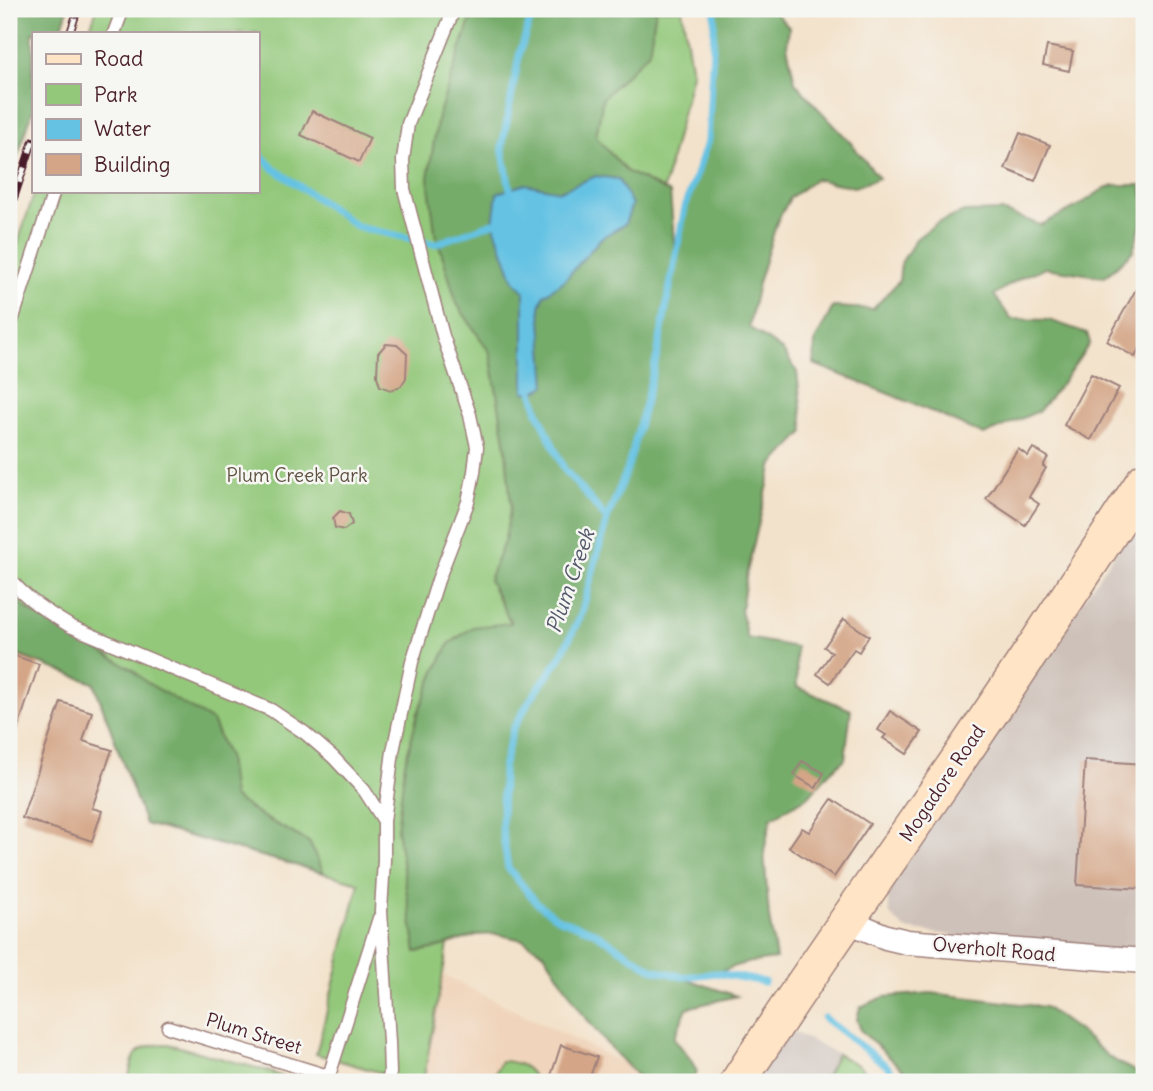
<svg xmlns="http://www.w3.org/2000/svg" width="1153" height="1091" viewBox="0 0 1153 1091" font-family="Delius,sans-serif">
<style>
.built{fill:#f0d5bc}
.industrial{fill:#cec1b9}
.green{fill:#93c87a;stroke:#6e7452;stroke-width:2}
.forest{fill:#76ac6a;stroke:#60664a;stroke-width:2}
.water{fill:#65c2e3;stroke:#587087;stroke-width:2}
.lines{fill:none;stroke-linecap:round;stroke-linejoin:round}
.stream{stroke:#65c2e3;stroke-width:7}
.building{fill:#d4a687}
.lane-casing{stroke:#9e807b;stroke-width:15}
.street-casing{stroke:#9e807b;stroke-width:27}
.secondary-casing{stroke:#9e807b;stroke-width:38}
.lane{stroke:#fff;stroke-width:12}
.street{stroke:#fff;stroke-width:24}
.secondary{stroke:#ffe4c6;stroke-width:35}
.rail-casing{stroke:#4a1f2b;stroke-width:8}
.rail{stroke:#f6f6f2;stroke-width:5;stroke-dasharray:16;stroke-linecap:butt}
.labels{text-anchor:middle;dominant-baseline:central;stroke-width:5;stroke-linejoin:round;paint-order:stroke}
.park-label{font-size:19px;fill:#605243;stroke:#f6f6f2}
.street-label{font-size:19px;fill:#4a1f2b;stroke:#f6f6f2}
.water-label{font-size:21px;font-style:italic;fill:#53586b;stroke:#f6f6f2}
</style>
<rect width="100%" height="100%" fill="#f6f6f2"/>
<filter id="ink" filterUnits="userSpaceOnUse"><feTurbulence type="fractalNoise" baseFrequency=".0143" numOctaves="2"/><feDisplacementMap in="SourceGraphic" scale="14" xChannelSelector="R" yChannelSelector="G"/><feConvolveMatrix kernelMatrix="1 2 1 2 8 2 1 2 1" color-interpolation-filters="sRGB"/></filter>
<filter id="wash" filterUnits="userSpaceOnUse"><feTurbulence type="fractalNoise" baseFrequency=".00686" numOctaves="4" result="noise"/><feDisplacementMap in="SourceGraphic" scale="28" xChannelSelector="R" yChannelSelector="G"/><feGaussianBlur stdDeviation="1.57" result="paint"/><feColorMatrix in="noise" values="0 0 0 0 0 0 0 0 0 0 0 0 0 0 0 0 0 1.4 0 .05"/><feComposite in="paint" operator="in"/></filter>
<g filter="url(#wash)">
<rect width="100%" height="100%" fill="#f3e2cb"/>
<path class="built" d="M 443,975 L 627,1065 L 643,1082 L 423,1082 Z"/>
<path class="industrial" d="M 1132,529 L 1144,534 L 1144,961 L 905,929 L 890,915 L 885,884 Z
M 784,1027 L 837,1054 L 823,1082 L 750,1082 Z"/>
<path class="green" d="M 97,9 L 682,9 L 692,74 L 554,633 L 490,715 L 423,1082 L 413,1082 L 316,1054 L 359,883 L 145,824 L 94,683 L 9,652 L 9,269 L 35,191 L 257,191 L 257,33 L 88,33 Z
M 168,1044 L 268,1071 L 294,1082 L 128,1082 C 133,1052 136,1045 168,1044 Z
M 837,1054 L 858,1065 L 876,1082 L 823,1082 Z
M 501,1061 C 519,1062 529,1066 536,1082 L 487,1082 L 494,1075 Z"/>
<path class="forest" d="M 9,9 L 68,9 L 60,33 L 33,33 L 33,110 L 9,182 Z
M 474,9 L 656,9 L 649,52 L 603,98 L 596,137 L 626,171 L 670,193 L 675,253 L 685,207 L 708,140 L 716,12 L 735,9 L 772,9 L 789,27 L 787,46 L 795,82 L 816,106 L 850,142 L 879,178 L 854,187 L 815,179 L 790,198 L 777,222 L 758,283 L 749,327 L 783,351 L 797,372 L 804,432 L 773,464 L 747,572 L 741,610 L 747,638 L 796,647 L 797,687 L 851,710 L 845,759 L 829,773 L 809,796 L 771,818 L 764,852 L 769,917 L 776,959 L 745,963 L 716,973 L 683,977 L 669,973 L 737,996 L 687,1008 L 674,1038 L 691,1060 L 697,1072 L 692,1082 L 643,1082 L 607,1044 L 584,1016 L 544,953 L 523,940 L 496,934 L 477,935 L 433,949 L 416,952 L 397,830 L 405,763 L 418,713 L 434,674 L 449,644 L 473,627 L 511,623 L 489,580 L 505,539 L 511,505 L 505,441 L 490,353 L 457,304 L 435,231 L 428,178 L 438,116 Z
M 1115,185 L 1141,185 L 1144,201 L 1144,214 L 1133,251 L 1105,277 L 1045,268 L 1022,277 L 994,295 L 1011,319 L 1049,320 L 1087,333 L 1090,343 L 1062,383 L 1039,411 L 984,435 L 914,404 L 814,364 L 815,341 L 833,307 L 873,309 L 899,281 L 901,263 L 916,239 L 937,223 L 964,212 L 1002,211 L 1041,225 L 1078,206 L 1105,188 Z
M 9,595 L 34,614 L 132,669 L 146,682 L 212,721 L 228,757 L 233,797 L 261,816 L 309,842 L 324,873 L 145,824 L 94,683 L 9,652 Z
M 931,993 L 1045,1007 L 1080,1032 L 1110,1058 L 1144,1076 L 1144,1082 L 916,1082 L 861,1031 L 857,1019 L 860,1007 L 884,997 Z"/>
<path class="water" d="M 596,176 L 618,179 L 632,204 L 625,224 L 601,238 L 564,281 L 544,295 L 540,307 L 546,386 L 533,393 L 524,392 L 524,291 L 514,281 L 493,223 L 497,193 L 525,184 L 560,191 Z"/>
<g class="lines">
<path class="stream" d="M 715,9 L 708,140 L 685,207 L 657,356 L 645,404 L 628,467 L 607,519 L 581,615 L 560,658 L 530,700 L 513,729 L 503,768 L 502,828 L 508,868 L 537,903 L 557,918 L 594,932 L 652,969 L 683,977 L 716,973 L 764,982
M 257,151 L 273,168 L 358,227 L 435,244 L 493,223
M 510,189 L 502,147 L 520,51 L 534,9
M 533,393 L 538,412 L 564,469 L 607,519
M 824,1018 L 887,1066 L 899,1082"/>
</g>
<g id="blocks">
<path class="building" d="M 1047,46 L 1073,51 L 1069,71 L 1043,65 Z
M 312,111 L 370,138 L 359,162 L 301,135 Z
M 1020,133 L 1050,145 L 1035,181 L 1005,169 Z
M 1144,275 L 1144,341 L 1135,357 L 1107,341 Z
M 386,344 L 397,345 L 407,354 L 406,378 L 401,386 L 391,390 L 380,386 L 377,376 L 378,353 Z
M 1091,374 L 1119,388 L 1091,440 L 1064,425 Z
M 1033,448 L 1048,457 L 1043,466 L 1046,468 L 1029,497 L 1039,504 L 1025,525 L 986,499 L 1018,449 L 1028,456 Z
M 340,511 L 349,514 L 352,524 L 344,530 L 335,528 L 333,518 Z
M 844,619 L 869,636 L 859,652 L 854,649 L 830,683 L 817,674 L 832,652 L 824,647 Z
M 9,654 L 39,664 L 12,746 L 9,746 Z
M 61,702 L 92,712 L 83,741 L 112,750 L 92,808 L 102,811 L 92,841 L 22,818 Z
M 890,711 L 922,732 L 907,754 L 883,738 L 886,735 L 878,730 Z
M 1085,760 L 1144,764 L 1144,889 L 1077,885 Z
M 802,761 L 824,773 L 816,788 L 794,775 Z
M 832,799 L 870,824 L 834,877 L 789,847 L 802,828 L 809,832 Z
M 561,1045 L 597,1057 L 588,1082 L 549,1082 Z"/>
</g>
</g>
<g filter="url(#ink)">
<use href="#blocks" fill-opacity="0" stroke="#9e807b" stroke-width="2"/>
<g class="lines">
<g class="lane-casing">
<path id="lane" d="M 114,33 L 123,9
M 9,330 L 54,191
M 9,578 C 26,599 47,612 70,626 L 271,710 L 305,733 L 333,757 L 364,790 L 384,821 L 393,751 L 412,662 L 438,580 L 468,502 L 474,472 L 477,447 L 470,415 L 443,336 L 404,189 L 403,160 L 408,124 L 454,9
M 384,821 L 384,860 L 381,911 L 389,1042 L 390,1073 L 388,1082
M 168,1027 L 328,1076
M 327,1082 L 379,918"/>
</g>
<g class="street-casing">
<path id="street" d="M 848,921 L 886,937 L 907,942 L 1144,961"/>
</g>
<g class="secondary-casing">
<path id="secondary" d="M 738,1082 C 806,977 879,875 950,772 C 1016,676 1080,579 1144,481"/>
</g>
<use href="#lane" class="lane"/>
<use href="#street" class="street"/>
<use href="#secondary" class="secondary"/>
<g class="rail-casing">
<path id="rail" d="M 70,33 L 78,9
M 9,213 L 33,141"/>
</g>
<use href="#rail" class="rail"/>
</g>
</g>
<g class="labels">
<g class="park-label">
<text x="297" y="475">Plum Creek Park</text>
</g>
<g class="street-label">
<text transform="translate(942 783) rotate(-56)">Mogadore Road</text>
<text transform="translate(994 949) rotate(5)">Overholt Road</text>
<text transform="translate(254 1033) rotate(17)">Plum Street</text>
</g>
<g class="water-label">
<text transform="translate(570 581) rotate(-71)">Plum Creek</text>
</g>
</g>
<rect width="1153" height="1091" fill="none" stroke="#f6f6f2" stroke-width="35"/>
<rect x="32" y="32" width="228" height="161" fill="#f6f6f2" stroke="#b1a0a2" stroke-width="2"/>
<rect x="46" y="54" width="35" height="10" fill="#ffe4c6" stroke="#b1a0a2" stroke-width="2"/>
<text x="94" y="66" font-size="21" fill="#4a1f2b">Road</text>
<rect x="46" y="84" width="35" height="21" fill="#93c87a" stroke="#b1a0a2" stroke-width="2"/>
<text x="94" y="102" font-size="21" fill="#4a1f2b">Park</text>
<rect x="46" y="119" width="35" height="21" fill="#65c2e3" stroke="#b1a0a2" stroke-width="2"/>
<text x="94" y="136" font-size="21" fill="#4a1f2b">Water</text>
<rect x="46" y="154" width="35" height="21" fill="#d4a687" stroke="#b1a0a2" stroke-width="2"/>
<text x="94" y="172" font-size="21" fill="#4a1f2b">Building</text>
</svg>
